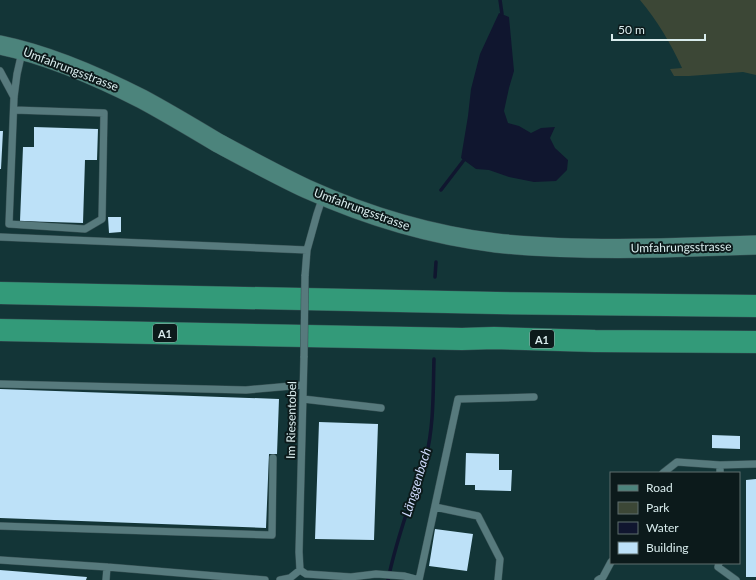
<svg xmlns="http://www.w3.org/2000/svg" width="756" height="580" viewBox="0 0 756 580" font-family="Lato,sans-serif">
<style>
.green{fill:#3c4736}
.water{fill:#10162f}
.lines{fill:none;stroke-linecap:round;stroke-linejoin:round}
.stream{stroke:#10162f;stroke-width:3.5}
.building{fill:#bde1f8}
.service-casing{stroke:#385255;stroke-width:8}
.secondary-casing{stroke:#385255;stroke-width:20}
.motorway-casing{stroke:#385255;stroke-width:23}
.service{stroke:#577a7d;stroke-width:7}
.secondary{stroke:#4c847c;stroke-width:19}
.motorway{stroke:#339a79;stroke-width:22}
.service-bridge-casing{stroke:#385255;stroke-width:8;stroke-linecap:butt}
.service-bridge{stroke:#577a7d;stroke-width:7}
.labels{text-anchor:middle;dominant-baseline:central;stroke-width:4;stroke-linejoin:round;paint-order:stroke}
.shield{fill:#0c1a1b;stroke:#9cadae;stroke-width:1}
.shield-label{font-size:11px;font-weight:bold;fill:#d9eced}
.street-label{font-size:12px;fill:#d9eced;stroke:#0c1a1b}
.water-label{font-size:13px;font-style:italic;fill:#d1dcfe;stroke:#0c1a1b}
</style>
<rect width="100%" height="100%" fill="#133537"/>
<path class="green" d="M 640,0 L 756,0 L 756,75 L 743,72 L 689,76 L 674,76 L 670,69 L 682,68 C 671,44 657,20 640,0 Z"/>
<path class="water" d="M 499,13 L 509,17 L 514,71 L 509,88 L 504,111 L 508,123 L 519,126 L 531,133 L 541,128 L 555,127 L 550,138 L 555,148 L 568,160 L 567,170 L 556,181 L 534,182 L 509,177 L 489,170 L 476,169 L 461,158 L 468,116 L 471,89 L 480,54 Z"/>
<g class="lines">
<path class="stream" d="M 500,0 L 502,14
M 441,190 L 464,160
M 435,277 L 436,262
M 388,580 C 392,560 398,540 404,521 C 411,499 420,479 426,457 C 434,425 433,392 434,359"/>
</g>
<path class="building" d="M 34,127 L 98,129 L 97,160 L 85,160 L 83,223 L 20,221 L 23,147 L 34,147 Z
M 0,131 L 3,131 L 1,169 L 0,169 Z
M 108,217 L 121,217 L 121,232 L 109,233 Z
M 0,389 L 279,399 L 277,454 L 269,454 L 266,528 L 0,518 Z
M 319,422 L 378,424 L 374,540 L 315,539 Z
M 712,435 L 740,436 L 740,449 L 712,448 Z
M 466,453 L 499,454 L 499,470 L 512,470 L 511,491 L 475,490 L 475,485 L 465,485 Z
M 756,479 L 756,577 L 746,577 L 746,480 Z
M 435,529 L 473,534 L 467,571 L 429,566 Z
M 0,570 L 87,577 L 86,580 L 0,580 Z"/>
<g class="lines">
<g class="service-casing">
<path id="service" d="M 0,71 L 14,97
M 14,110 L 104,113 L 102,219 L 85,229 L 9,224 L 14,97 L 17,74 L 22,52
M 0,237 L 307,250
M 305,276 L 307,250 L 317,214 L 323,196
M 304,356 L 299,552 L 300,570 L 306,574 L 351,577 L 376,574 L 404,576 L 419,580
M 0,384 L 246,390 L 303,385
M 303,399 L 381,408
M 663,473 L 677,462 L 720,465 L 756,464
M 720,473 L 720,465
M 435,507 L 478,516 L 500,559 L 498,580
M 0,526 L 272,535 L 273,458
M 0,560 L 107,567 L 265,580
M 719,563 L 718,567 L 736,580
M 106,580 L 107,567
M 280,580 L 290,578 L 300,570
M 419,580 L 458,399 L 534,397
M 598,580 L 603,577 L 611,562"/>
</g>
<g class="secondary-casing">
<path id="secondary" d="M 0,45 C 49,55 97,76 142,99 C 168,113 193,128 218,143 C 248,159 277,175 307,189 C 367,216 430,235 496,243 C 550,249 605,249 660,248 C 692,247 724,246 756,245"/>
</g>
<g class="motorway-casing">
<path id="motorway" d="M 0,293 L 496,303 L 756,306
M 0,330 L 462,339 L 494,338 L 595,341 L 756,342"/>
</g>
<use href="#service" class="service"/>
<use href="#secondary" class="secondary"/>
<use href="#motorway" class="motorway"/>
<g class="service-bridge-casing">
<path id="service-bridge" d="M 304,356 L 305,276"/>
</g>
<use href="#service-bridge" class="service-bridge"/>
</g>
<g class="labels">
<g class="shield">
<rect x="153" y="324" width="24" height="18" rx="3"/>
<rect x="530" y="330" width="24" height="18" rx="3"/>
</g>
<g class="shield-label">
<text x="165" y="333">A1</text>
<text x="542" y="339">A1</text>
</g>
<g class="street-label">
<text transform="translate(71 69) rotate(21)">Umfahrungsstrasse</text>
<text transform="translate(362 209) rotate(20)">Umfahrungsstrasse</text>
<text transform="translate(681 247) rotate(-1)">Umfahrungsstrasse</text>
<text transform="translate(291 420) rotate(-89)">Im Riesentobel</text>
</g>
<g class="water-label">
<text transform="translate(416 482) rotate(-73)">Länggenbach</text>
</g>
</g>
<rect x="610" y="472" width="130" height="92" fill="#0c1a1b" stroke="#5e6e6f"/>
<rect x="618" y="485" width="20" height="6" fill="#4c847c" stroke="#5e6e6f"/>
<text x="646" y="492" font-size="12" fill="#d9eced">Road</text>
<rect x="618" y="502" width="20" height="12" fill="#3c4736" stroke="#5e6e6f"/>
<text x="646" y="512" font-size="12" fill="#d9eced">Park</text>
<rect x="618" y="522" width="20" height="12" fill="#10162f" stroke="#5e6e6f"/>
<text x="646" y="532" font-size="12" fill="#d9eced">Water</text>
<rect x="618" y="542" width="20" height="12" fill="#bde1f8" stroke="#5e6e6f"/>
<text x="646" y="552" font-size="12" fill="#d9eced">Building</text>
<path d="M612 34v6h93v-6" fill="none" stroke="#d9eced" stroke-width="2"/>
<text x="618" y="34" font-size="12" fill="#d9eced" stroke="#0c1a1b" stroke-width="3" paint-order="stroke">50 m</text>
</svg>
